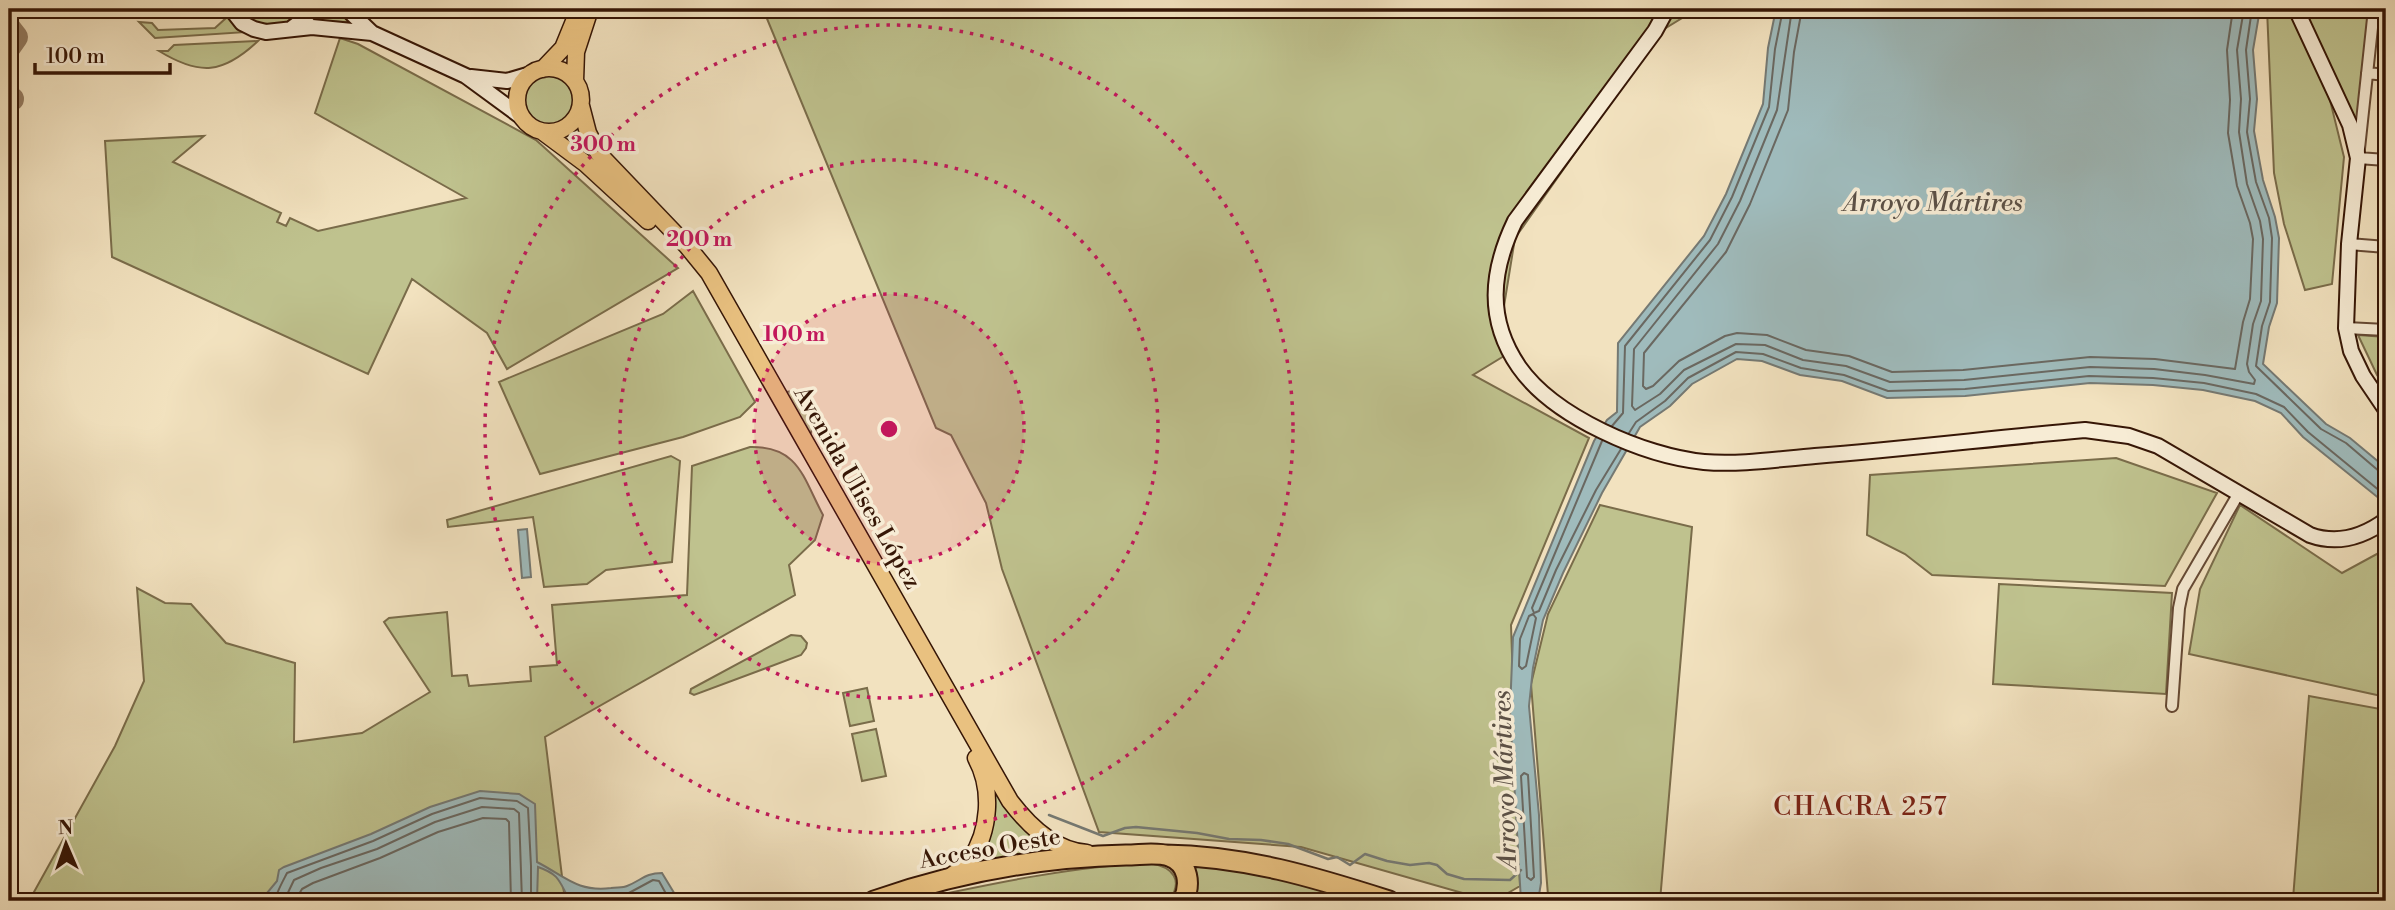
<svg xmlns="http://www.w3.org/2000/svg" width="2395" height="910" viewBox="0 0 2395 910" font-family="'Libre Bodoni',serif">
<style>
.green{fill:#bfc28e;stroke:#7a6c4a;stroke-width:2}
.water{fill:#9fbbbc;stroke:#757973;stroke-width:2}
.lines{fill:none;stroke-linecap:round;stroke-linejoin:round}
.shore{stroke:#6a6861;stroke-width:2}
.stream{stroke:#757973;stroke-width:2.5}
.taxiway{stroke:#947c62;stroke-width:24}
.street-casing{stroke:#654934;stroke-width:14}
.secondary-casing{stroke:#361606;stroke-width:18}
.primary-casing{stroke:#361606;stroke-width:19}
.highway-casing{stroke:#361606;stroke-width:23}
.street{stroke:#f7ecd5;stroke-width:10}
.secondary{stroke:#f7ecd5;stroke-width:14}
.primary{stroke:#e9c180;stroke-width:16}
.highway{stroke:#e9c180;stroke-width:19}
.ring{fill:none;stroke:#c2185b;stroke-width:3.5;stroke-dasharray:3.5 7}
.labels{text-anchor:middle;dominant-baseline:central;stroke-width:7;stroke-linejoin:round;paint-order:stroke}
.street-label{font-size:24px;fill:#361606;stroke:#f7ecd5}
.water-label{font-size:26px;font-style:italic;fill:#5b5046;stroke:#f7ecd5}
.neighbourhood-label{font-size:26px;letter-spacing:2px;fill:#7a1f14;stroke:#f7ecd5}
.centre{fill:#c2185b;stroke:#f7ecd5;stroke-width:3.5}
.ring-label{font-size:21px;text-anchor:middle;font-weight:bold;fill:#c2185b;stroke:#f7ecd5;stroke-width:7;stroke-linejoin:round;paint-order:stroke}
</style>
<rect width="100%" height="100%" fill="#f2e2bf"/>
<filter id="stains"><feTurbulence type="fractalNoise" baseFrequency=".00286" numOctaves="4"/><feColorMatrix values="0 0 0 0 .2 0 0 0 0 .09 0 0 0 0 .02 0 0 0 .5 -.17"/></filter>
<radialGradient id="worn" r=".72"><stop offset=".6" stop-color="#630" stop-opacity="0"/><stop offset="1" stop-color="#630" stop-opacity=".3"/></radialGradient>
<path class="green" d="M 225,9 L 247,32 L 155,38 L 139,22 L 152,23 L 158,30 L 215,28 L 226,18 Z
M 238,9 L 304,9 C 287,32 255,30 238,9 Z
M 319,9 L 335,9 L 350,22 L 314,21 Z
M 763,9 L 1677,9 L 1687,15 L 1661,31 L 1515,238 L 1504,306 L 1504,356 L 1473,375 L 1589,438 L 1511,625 L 1520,886 L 1501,897 L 1480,898 L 1301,847 L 1099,832 L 1002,569 L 986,503 L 951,435 L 936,428 Z
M 2267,9 L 2288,9 L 2328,92 L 2344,157 L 2332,284 L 2305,290 L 2284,224 L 2274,173 Z
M 2303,9 L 2371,9 L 2357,138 L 2344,96 Z
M 340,38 L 358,44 L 536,140 L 678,268 L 507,369 L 487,333 L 412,279 L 368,374 L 112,257 L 105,141 L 204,136 L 173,162 L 281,213 L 277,222 L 286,226 L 290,218 L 318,231 L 466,198 L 315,113 Z
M 258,41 C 223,74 200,76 159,51 L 168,51 L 174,45 Z
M523 101a26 26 0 1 1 52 0a26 26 0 1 1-52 0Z
M 693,291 L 755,402 L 740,417 L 683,437 L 540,474 L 499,382 L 663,314 Z
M 2358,335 L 2386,337 L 2386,388 L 2377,375 Z
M 801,390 C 820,403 818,416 810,435 L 785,392 Z
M 750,447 C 799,446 803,478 823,515 L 815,540 L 789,565 L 795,595 L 545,737 L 565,901 L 29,901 L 115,746 L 144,681 L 137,588 L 165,603 L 191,604 L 226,643 L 295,663 L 294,742 L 362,733 L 430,692 L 384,622 L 389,618 L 447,612 L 452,676 L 467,675 L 469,686 L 531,681 L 530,667 L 557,665 L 552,605 L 687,595 L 692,466 Z
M 671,456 L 680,461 L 672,562 L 606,570 L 587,584 L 544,587 L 533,517 L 448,527 L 447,520 Z
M 2116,458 L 2217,493 L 2165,586 L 1932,575 L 1905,554 L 1867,535 L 1870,475 Z
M 1600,505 L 1692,527 L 1660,901 L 1625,901 L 1548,895 L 1531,684 L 1548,614 Z
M 2240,505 L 2342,573 L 2386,549 L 2386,697 L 2189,654 L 2200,589 Z
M 1999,584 L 2172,593 L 2166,694 L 1993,684 Z
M 791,635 L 801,636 L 807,643 L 806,648 L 801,655 L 694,695 L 690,693 L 691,689 Z
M 867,688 L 874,721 L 850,726 L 843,693 Z
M 2309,696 L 2386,710 L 2386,901 L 2318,901 L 2293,899 Z
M 876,729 L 886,776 L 862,781 L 852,734 Z
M 983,767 L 1020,825 L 1060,853 L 975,865 Z
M 1186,862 L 1248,870 L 1359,901 L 1189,901 Z
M 1150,863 C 1173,867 1184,880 1169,901 L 910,901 C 986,885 1073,866 1150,863 Z"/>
<path class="water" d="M 1776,9 L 2260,9 L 2253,50 L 2257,99 L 2254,131 L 2263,180 L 2275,217 L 2279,238 L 2277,303 L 2269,327 L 2263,364 L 2326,424 L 2350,438 L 2386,468 L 2386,504 L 2303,437 L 2281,413 L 2255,401 L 2203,390 L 2153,385 L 2090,383 L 1965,396 L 1887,398 L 1842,381 L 1800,375 L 1762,361 L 1737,359 L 1692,384 L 1670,406 L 1640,427 L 1602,493 L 1563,573 L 1543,620 L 1533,668 L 1529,706 L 1539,815 L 1541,883 L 1538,901 L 1521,901 L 1510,711 L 1513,637 L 1594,441 L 1607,420 L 1617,412 L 1618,343 L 1704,236 L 1726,194 L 1763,104 L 1768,48 Z
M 527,529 L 531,577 L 522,578 L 518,530 Z
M 480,791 L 519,794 L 535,804 L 537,862 C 566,877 577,892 611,888 C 617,887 623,888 627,886 C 642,880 645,873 662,873 L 679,901 L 570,901 C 559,882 561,875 538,867 L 537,901 L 269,901 L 267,893 L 277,881 L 279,870 L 284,867 L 371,834 L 430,807 Z"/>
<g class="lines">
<path class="shore" d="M 1792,9 L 1777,110 L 1740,201 L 1718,244 L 1634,349 L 1632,406 L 1635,410 L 1660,394 L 1684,370 L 1736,344 L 1765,345 L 1803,360 L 1846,366 L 1890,382 L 1964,380 L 2090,367 L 2154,369 L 2205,375 L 2254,384 L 2255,380 L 2249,372 L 2247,364 L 2253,324 L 2261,301 L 2263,239 L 2260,221 L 2247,184 L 2239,132 L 2241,99 L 2237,50 L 2244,9
M 1802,9 L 1794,52 L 1788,110 L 1750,204 L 1726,252 L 1644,353 L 1643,386 L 1646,389 L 1653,386 L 1679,361 L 1725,336 L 1737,333 L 1767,335 L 1806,350 L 1849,356 L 1892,372 L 1963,370 L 2090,357 L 2155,359 L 2235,369 L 2243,322 L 2250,299 L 2253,239 L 2250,223 L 2237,186 L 2228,133 L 2230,100 L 2227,50 L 2233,9
M 2252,9 L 2246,50 L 2250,99 L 2247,132 L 2256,182 L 2269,218 L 2272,238 L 2270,302 L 2262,326 L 2256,366 L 2321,429 L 2346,443 L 2380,472 L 2386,473
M 1612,426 L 1623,413 L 1625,346 L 1710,240 L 1732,197 L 1769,107 L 1775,49 L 1783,9
M 1629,433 L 1636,422 L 1665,401 L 1688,378 L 1736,352 L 1763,354 L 1801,368 L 1844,375 L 1888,391 L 1965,389 L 2089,376 L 2153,378 L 2204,383 L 2256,394 L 2284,407 L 2308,432 L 2386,496
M 1602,441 L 1532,608 L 1534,613 L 1539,611 L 1556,570 L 1596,490 L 1621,449
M 1533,614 L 1536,618 L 1526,666 L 1522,669 L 1519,666 L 1520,639 L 1529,616 Z
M 1524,773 L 1528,775 L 1534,877 L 1531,880 L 1527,877 L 1521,776 Z
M 275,901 C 275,895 284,879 287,873 L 373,841 L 432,814 L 480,798 L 517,801 L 528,808 L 531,866 L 531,901
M 284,901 L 294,880 L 321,868 L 377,849 L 435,822 L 482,807 L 514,809 L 519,813 L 522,901
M 295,901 L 302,889 L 313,883 L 380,858 L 438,832 L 483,818 L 506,819 L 509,822 L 511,901
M 575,901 L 578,894 L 590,896 L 627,894 L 653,880 L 659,881 L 670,901"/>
<path class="stream" d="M 1049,815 L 1103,836 L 1125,828 L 1136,827 L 1197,833 L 1229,839 L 1261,840 L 1288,844 L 1328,859 L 1337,857 L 1350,865 L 1365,854 L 1387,861 L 1410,865 L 1429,863 L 1437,865 L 1447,874 L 1464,879 L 1510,880 L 1521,870"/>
<path class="taxiway" d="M 9,28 L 16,37 L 9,47
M 9,99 L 12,99"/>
<g class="street-casing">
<path id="street" d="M 2374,9 L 2358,158 L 2386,160
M 2367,73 L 2386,75
M 2349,244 L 2386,247
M 2346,328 L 2386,330
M 2172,706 L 2179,608 L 2183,589 L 2239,493"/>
</g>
<g class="secondary-casing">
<path id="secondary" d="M 231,9 L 242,23 L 254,29 L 266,32 L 312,27 L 372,33 L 466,76 L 523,118
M 347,9 L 372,33
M 1667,9 L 1655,31 L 1515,221 C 1491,271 1486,319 1519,367 C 1554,417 1644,456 1704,462 C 1740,465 1779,459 1815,456 C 1905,449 1995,438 2085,430 L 2129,436 L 2158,446 L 2310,535 C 2338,545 2363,537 2386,520
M 2296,9 L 2350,125 L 2358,158 L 2349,244 L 2346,328 L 2351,351 L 2363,376 L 2386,410
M 292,28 L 304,19 L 313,9
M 471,77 L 507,81 L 531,74"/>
</g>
<g class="primary-casing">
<path id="primary" d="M517 100a32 32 0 1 1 64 0a32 32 0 1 1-64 0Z
M 543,69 L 563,48 L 579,9
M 575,81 L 576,52 L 590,9
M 581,106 L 588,133 L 599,154 L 687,246 L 709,273 L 1010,801 C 1029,826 1055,851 1087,853
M 543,132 L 586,164 L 648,221
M 949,878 C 956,872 965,867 970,860 C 990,831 993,789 976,758"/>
</g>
<g class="highway-casing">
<path id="highway" d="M 1165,855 C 1245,856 1314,877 1389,901
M 874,901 C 954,873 1042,857 1126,855 C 1140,855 1157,852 1169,856 C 1189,863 1191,885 1183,901"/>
</g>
<use href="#street" class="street"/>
<use href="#secondary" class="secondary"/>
<use href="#primary" class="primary"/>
<use href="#highway" class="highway"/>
</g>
<circle cx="889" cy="429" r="135" fill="#c2185b" fill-opacity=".12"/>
<g class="ring">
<circle cx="889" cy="429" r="135"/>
<circle cx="889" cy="429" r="269"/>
<circle cx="889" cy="429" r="404"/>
</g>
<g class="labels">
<g class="street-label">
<text transform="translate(857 488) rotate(60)">Avenida Ulises López</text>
<text transform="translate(990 849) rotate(-10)">Acceso Oeste</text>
</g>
<g class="water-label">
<text x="1933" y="203">Arroyo Mártires</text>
<text transform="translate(1505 780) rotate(-92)">Arroyo Mártires</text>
</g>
<g class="neighbourhood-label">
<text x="1861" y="807">CHACRA 257</text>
</g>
</g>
<circle cx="889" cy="429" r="10" class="centre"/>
<g class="ring-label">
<text x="603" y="151">300 m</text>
<text x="699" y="246">200 m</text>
<text x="794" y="341">100 m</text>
</g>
<rect width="2395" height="910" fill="none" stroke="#f2e2bf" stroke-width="35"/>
<rect x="10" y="10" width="2374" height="889" fill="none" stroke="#361606" stroke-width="3.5"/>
<rect x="18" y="18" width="2360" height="875" fill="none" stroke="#361606" stroke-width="2"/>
<g transform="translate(66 844) rotate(358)" stroke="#f7ecd5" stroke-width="5" paint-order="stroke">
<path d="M0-5L12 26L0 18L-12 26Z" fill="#361606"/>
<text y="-10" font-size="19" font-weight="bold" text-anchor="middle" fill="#361606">N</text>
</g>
<path d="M35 63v10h135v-10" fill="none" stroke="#361606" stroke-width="3.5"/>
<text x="46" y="63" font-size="21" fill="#361606" stroke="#f7ecd5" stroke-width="5" paint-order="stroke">100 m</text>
<rect width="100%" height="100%" filter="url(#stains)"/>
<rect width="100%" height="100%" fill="url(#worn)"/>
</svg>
